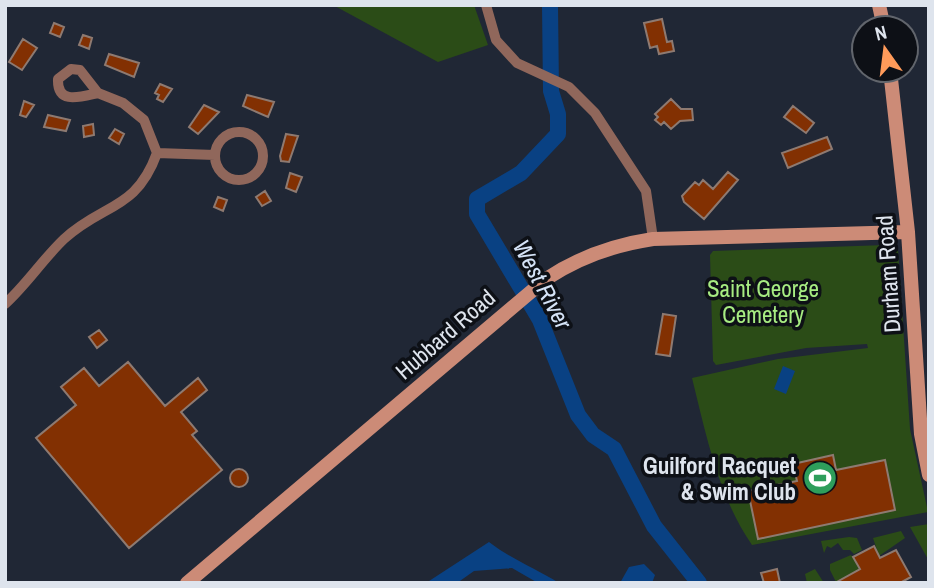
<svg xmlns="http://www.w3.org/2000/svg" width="934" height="588" viewBox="0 0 934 588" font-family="'Archivo Narrow',sans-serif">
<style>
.green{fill:#2b4c17}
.water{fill:#094183}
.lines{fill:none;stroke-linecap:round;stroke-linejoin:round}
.river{stroke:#094183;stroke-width:16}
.building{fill:#823002;stroke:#8e7a71;stroke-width:2}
.street{stroke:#90675b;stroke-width:10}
.secondary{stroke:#cc8b77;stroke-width:14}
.labels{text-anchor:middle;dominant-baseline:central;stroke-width:7;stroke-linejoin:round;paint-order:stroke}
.street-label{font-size:23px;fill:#dee4ed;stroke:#0d1016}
.park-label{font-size:23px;fill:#a7ec82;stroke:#0d1016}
.poi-label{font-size:23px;font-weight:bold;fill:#dee4ed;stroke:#0d1016;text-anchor:end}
.water-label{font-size:24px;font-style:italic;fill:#d5e3f7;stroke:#0d1016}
</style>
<rect width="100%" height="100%" fill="#202735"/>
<path class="green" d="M 333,5 L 474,5 L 488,45 L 438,62 Z
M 886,245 L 898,250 L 910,429 L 928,512 L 752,545 C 718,496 706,434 692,378 L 778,359 L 868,348 L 867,344 L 806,348 L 716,365 L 713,361 L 710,255 L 713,251 Z
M 929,524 L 929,561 L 910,527 Z
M 901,531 L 905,538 L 879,556 L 873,538 Z
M 849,537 L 857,538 L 862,550 L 854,554 L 850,550 L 843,550 L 838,543 L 831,548 L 827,546 L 824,553 L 821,541 Z
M 851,555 L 860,569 L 836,582 L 830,570 L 830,564 Z
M 815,569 L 824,583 L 807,583 L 805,574 Z"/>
<path class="water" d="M 783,366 L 795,371 L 786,394 L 774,389 Z
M 489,542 C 511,559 535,568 559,583 L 538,583 L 512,568 L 474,571 L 457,583 L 426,583 Z
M 644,564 L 655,575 L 652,583 L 620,583 L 629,567 Z"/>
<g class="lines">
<path class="river" d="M 550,5 L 551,91 L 558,114 L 558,134 L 521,173 L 477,199 L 477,214 L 540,320 L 578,415 L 593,435 L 614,449 L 654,526 L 699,583"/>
</g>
<path class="building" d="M 662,19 L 667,42 L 672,41 L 674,51 L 659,54 L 657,46 L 650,48 L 644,23 Z
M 54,23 L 64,27 L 60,37 L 50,33 Z
M 83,35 L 92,38 L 89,49 L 79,45 Z
M 23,39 L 37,48 L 22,70 L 9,62 Z
M 109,54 L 139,63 L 134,77 L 105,65 Z
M 160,84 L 172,89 L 163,102 L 157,99 L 159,95 L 155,93 Z
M 247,95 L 274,102 L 268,117 L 243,106 Z
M 671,99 L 681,109 L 692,109 L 693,120 L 680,121 L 671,129 L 664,122 L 661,125 L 655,120 L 658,117 L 655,114 Z
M 24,101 L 34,105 L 26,117 L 20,115 Z
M 204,105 L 219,112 L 198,134 L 189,127 Z
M 793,106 L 814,123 L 806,133 L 784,117 Z
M 48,115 L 70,120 L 66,131 L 44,127 Z
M 93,124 L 94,135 L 84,137 L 83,126 Z
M 115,129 L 124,134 L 119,144 L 109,138 Z
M 286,134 L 298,136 L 289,162 L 281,161 L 280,156 Z
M 827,137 L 832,149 L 788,168 L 782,153 Z
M 728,172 L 738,180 L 704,219 L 684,202 L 682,196 L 695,182 L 699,185 L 703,180 L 713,189 Z
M 290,173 L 302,177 L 296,192 L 286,188 Z
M 265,191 L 271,201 L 262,206 L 256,197 Z
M 218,197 L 227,200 L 223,211 L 214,207 Z
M 663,314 L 676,316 L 670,356 L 656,354 Z
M 99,330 L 107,340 L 97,348 L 89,337 Z
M 128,362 L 165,406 L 198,378 L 207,390 L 181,412 L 197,431 L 192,435 L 222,470 L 129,548 L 36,438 L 76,405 L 61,387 L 84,368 L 99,386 Z
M 833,455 L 836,470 L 885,460 L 895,510 L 758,539 L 748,491 L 797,481 L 793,464 Z
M230 478a9 9 0 1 1 18 0a9 9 0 1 1-18 0Z
M 874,546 L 880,558 L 896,550 L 911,577 L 900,583 L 835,583 L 860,569 L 853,557 Z
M 777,569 L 780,583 L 764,583 L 761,573 Z"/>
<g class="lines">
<path class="street" d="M 486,5 L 496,40 L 517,63 L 569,87 L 595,113 L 646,191 L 653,239
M 98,93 C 80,97 57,105 58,79 L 71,69 L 80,70 L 98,93 L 123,103 L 144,120 L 157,153
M215 156a24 24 0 1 1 48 0a24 24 0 1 1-48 0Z
M 5,304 C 27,284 43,259 64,239 C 103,203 136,211 157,153 L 215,155"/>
<path class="secondary" d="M 879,5 L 884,28
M 890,70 L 908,232 L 921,434 L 929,475
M 187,583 L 546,279 C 579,257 613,245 653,239 L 908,232"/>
</g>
<defs>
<g id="stadium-disc" transform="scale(1.75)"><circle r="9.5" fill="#2e9e5b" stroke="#0d1016"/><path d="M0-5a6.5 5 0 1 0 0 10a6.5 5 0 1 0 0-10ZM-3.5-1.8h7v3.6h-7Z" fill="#fff"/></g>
</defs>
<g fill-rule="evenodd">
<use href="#stadium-disc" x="820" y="478"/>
</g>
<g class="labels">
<g class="street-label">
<text transform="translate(888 274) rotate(-94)">Durham Road</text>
<text transform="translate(445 334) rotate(-41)">Hubbard Road</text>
</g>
<g class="park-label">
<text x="763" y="288">Saint George<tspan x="763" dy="26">Cemetery</tspan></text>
</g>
<g class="poi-label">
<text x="796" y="465">Guilford Racquet<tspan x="796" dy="26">&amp; Swim Club</tspan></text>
</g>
<g class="water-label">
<text transform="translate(543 284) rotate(62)">West River</text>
</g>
</g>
<rect width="934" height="588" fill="none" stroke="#dee4ed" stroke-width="14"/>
<g transform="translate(885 49) rotate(346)"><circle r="33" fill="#0d1016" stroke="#61656c" stroke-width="2"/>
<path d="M0-5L12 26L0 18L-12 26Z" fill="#ff9b5a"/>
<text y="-10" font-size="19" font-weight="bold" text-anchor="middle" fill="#dee4ed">N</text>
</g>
</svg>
